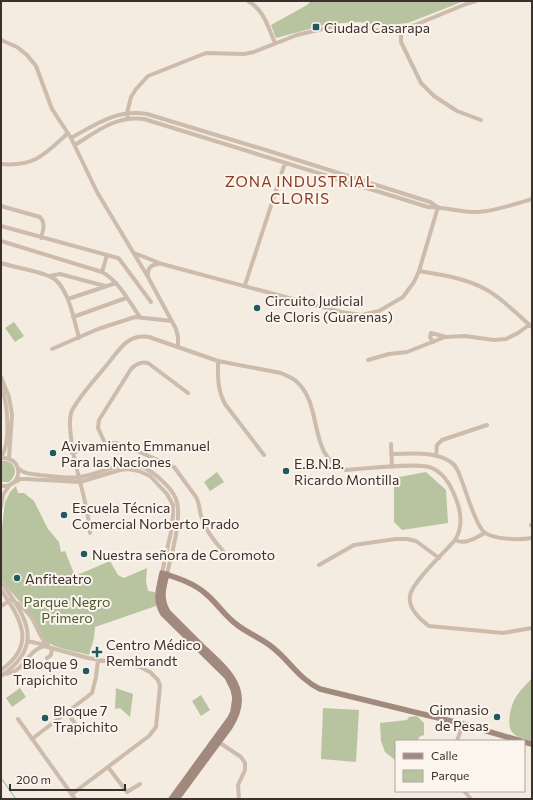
<svg xmlns="http://www.w3.org/2000/svg" width="533" height="800" viewBox="0 0 533 800" font-family="Commissioner,sans-serif">
<style>
.green{fill:#b8c4a0}
.lines{fill:none;stroke-linecap:round;stroke-linejoin:round}
.stream{stroke:#7fb0b2;stroke-width:1}
.street{stroke:#cdbbac;stroke-width:4}
.secondary{stroke:#a18a7d;stroke-width:5.5}
.poi-dot{fill:#1f5a5e;stroke:#fbf5ee;stroke-width:1.5}
.labels{text-anchor:middle;dominant-baseline:central;stroke-width:4;stroke-linejoin:round;paint-order:stroke}
.poi-label{font-size:14px;fill:#3b302b;stroke:#fbf5ee;text-anchor:start}
.park-label{font-size:14px;fill:#4a5a2e;stroke:#fbf5ee}
.neighbourhood-label{font-size:15px;letter-spacing:1px;fill:#8c3b22;stroke:#fbf5ee}
</style>
<rect width="100%" height="100%" fill="#f4ebe1"/>
<path class="green" d="M 311,1 L 464,1 L 408,23 L 380,26 L 359,22 L 328,24 L 276,38 L 271,25 L 307,5 Z
M 14,322 L 24,336 L 15,342 L 5,328 Z
M 1,461 C 15,459 20,474 9,482 L 1,482 Z
M 217,472 L 224,482 L 210,491 L 204,482 Z
M 426,472 L 446,490 L 448,523 L 402,530 L 394,522 L 394,478 Z
M 16,486 L 18,493 L 24,493 L 34,501 L 48,529 L 59,542 L 61,552 L 65,551 L 75,576 L 110,561 L 118,575 L 124,578 L 147,568 L 146,581 L 148,591 L 155,592 L 156,606 L 95,627 L 94,638 L 89,655 C 75,651 57,649 45,641 L 27,610 L 6,586 L 1,578 L 1,536 L 5,502 L 10,492 Z
M 532,678 L 532,741 C 525,739 517,738 512,732 C 506,725 511,704 516,697 C 520,690 527,684 532,678 Z
M 20,688 L 26,697 L 12,707 L 6,698 Z
M 116,688 L 133,694 L 130,717 L 120,708 L 115,709 Z
M 201,695 L 210,710 L 201,716 L 192,701 Z
M 323,708 L 359,710 L 356,762 L 321,759 Z
M 417,716 L 424,723 L 424,735 L 419,737 L 418,741 L 396,741 L 395,760 L 385,752 L 381,741 L 380,723 L 407,720 L 409,717 Z"/>
<g class="lines">
<path class="stream" d="M 1,778 L 16,799"/>
<path class="street" d="M 248,1 C 264,10 268,27 275,43
M 401,29 L 401,42 L 421,83 L 434,96 L 457,111 L 481,120
M 1,40 L 17,47 L 27,55 L 36,66 L 52,109 L 71,138 L 97,192 L 148,277 L 176,329 L 178,337 L 178,347
M 128,118 L 127,113 L 131,97 L 136,89 L 148,76 L 206,53 L 244,54 L 254,52 L 297,35 L 331,27 L 363,27 L 380,31 L 401,29 L 415,25 L 466,4 L 476,1
M 71,138 C 96,124 117,109 147,114 L 269,151 L 430,202 L 437,207
M 75,145 C 97,131 117,115 144,119 L 428,207 C 443,207 457,211 471,212 C 489,213 515,204 532,199
M 1,164 C 35,167 45,154 68,133
M 1,206 L 40,217 C 46,224 43,230 41,238
M 1,226 L 118,258 L 120,260 L 151,302
M 1,241 L 102,272 C 119,281 129,302 140,317
M 134,253 L 162,264 L 341,312 L 361,315 L 379,311 L 403,297 L 414,282 L 419,271 L 438,207
M 1,263 C 17,268 34,270 49,276 C 68,283 74,320 79,338
M 419,271 C 442,275 466,278 487,290 C 503,299 518,315 532,327
M 102,272 L 107,255
M 50,276 L 60,274 L 105,286
M 148,276 C 147,268 151,265 158,264
M 245,285 L 285,163
M 68,299 L 116,283
M 73,317 L 126,298
M 433,342 L 430,337 L 431,333 L 446,337 L 465,336 L 494,340 L 506,339 L 518,333 L 529,325
M 52,349 L 98,329 L 135,317 L 172,321
M 368,360 L 389,354 L 407,352 L 445,337
M 218,361 C 218,377 217,389 225,404 L 264,455
M 1,377 L 9,397 L 12,415 L 9,458
M 1,387 C 8,402 11,444 1,457
M 105,443 L 98,428 L 99,420 L 131,369 C 136,364 141,361 148,363 L 188,393
M 391,444 L 392,467
M 72,453 C 88,448 104,440 121,444 L 174,467 L 196,497 C 200,504 199,511 202,519 C 206,531 215,542 223,551
M 391,454 C 410,454 436,450 452,463 C 458,467 460,477 463,484 C 467,495 476,525 484,532 C 494,540 520,540 532,538
M 436,456 L 437,445 L 442,440 L 487,425
M 1,458 C 24,456 24,488 1,486
M 18,468 C 23,474 32,474 40,475 C 53,476 67,479 80,477 C 111,472 130,451 159,478 C 166,484 173,491 176,499 C 183,517 171,556 167,574
M 15,482 L 20,479 L 26,479 L 80,482 L 120,470 L 128,469 L 139,471 L 150,476 L 167,494 L 173,505 L 173,515 L 171,532 L 162,573
M 1,507 L 3,495 L 9,486
M 531,525 L 532,526
M 90,533 C 88,500 74,470 71,437 C 70,429 69,420 71,413 C 76,399 100,374 110,361 C 121,347 129,334 149,337 L 218,361 L 281,373 C 287,376 293,378 297,382 C 324,406 307,458 346,470 C 362,469 420,462 432,468 C 445,474 451,486 456,499 C 462,514 463,527 455,540 C 446,551 411,583 410,596 C 408,609 420,619 429,626 L 503,633 L 532,628
M 455,540 C 466,545 475,538 485,533
M 319,565 L 354,545 L 396,539 L 407,539 L 416,541 L 439,558
M 1,582 C 26,617 46,645 1,676
M 1,590 C 21,619 37,645 1,670
M 17,603 C 24,608 29,613 33,620 C 39,630 39,637 48,645
M 1,606 L 11,600
M 27,641 L 46,645
M 47,658 L 51,655 L 52,648
M 4,674 C 25,673 26,651 44,646 L 88,658 L 140,667 L 150,672 L 158,680 L 160,686 L 156,727 L 149,736 L 72,794
M 67,712 L 81,732
M 18,719 L 75,799
M 32,739 L 92,693 L 96,677 L 98,660
M 217,741 L 241,757 L 245,763 L 245,770 L 238,785 L 239,799
M 457,741 L 463,724
M 108,767 L 127,792 L 140,784
M 464,791 L 471,799"/>
<path class="secondary" d="M 167,574 C 163,588 160,599 168,612 C 180,624 191,635 203,647 C 229,671 253,691 230,727 L 177,799
M 524,742 L 532,744
M 171,799 L 230,718 L 233,712 L 235,698 L 233,689 L 227,677 L 163,614 C 154,599 159,589 162,573 C 177,578 194,583 206,594 C 217,603 225,616 236,624 C 247,633 261,638 272,647 C 289,660 300,680 320,689 L 463,724 L 521,741"/>
</g>
<g class="poi-dot">
<rect x="312" y="23" width="8" height="8" rx="2"/>
<circle cx="257" cy="308" r="4"/>
<circle cx="53" cy="453" r="4"/>
<circle cx="286" cy="471" r="4"/>
<circle cx="64" cy="515" r="4"/>
<circle cx="84" cy="554" r="4"/>
<circle cx="17" cy="578" r="4"/>
<path d="M95 646h4v4h4v4h-4v4h-4v-4h-4v-4h4z"/>
<circle cx="86" cy="671" r="4"/>
<circle cx="497" cy="717" r="4"/>
<circle cx="45" cy="718" r="4"/>
</g>
<g class="labels">
<g class="poi-label">
<text x="324" y="27">Ciudad Casarapa</text>
<text x="265" y="300">Circuito Judicial<tspan x="265" dy="16">de Cloris (Guarenas)</tspan></text>
<text x="61" y="445">Avivamiento Emmanuel<tspan x="61" dy="16">Para las Naciones</tspan></text>
<text x="294" y="463">E.B.N.B.<tspan x="294" dy="16">Ricardo Montilla</tspan></text>
<text x="72" y="507">Escuela Técnica<tspan x="72" dy="16">Comercial Norberto Prado</tspan></text>
<text x="92" y="554">Nuestra señora de Coromoto</text>
<text x="25" y="578">Anfiteatro</text>
<text x="106" y="644">Centro Médico<tspan x="106" dy="16">Rembrandt</tspan></text>
<text x="78" y="663" text-anchor="end">Bloque 9<tspan x="78" dy="16">Trapichito</tspan></text>
<text x="489" y="709" text-anchor="end">Gimnasio<tspan x="489" dy="16">de Pesas</tspan></text>
<text x="53" y="710">Bloque 7<tspan x="53" dy="16">Trapichito</tspan></text>
</g>
<g class="park-label">
<text x="67" y="601">Parque Negro<tspan x="67" dy="16">Primero</tspan></text>
</g>
<g class="neighbourhood-label">
<text x="300" y="181">ZONA INDUSTRIAL<tspan x="300" dy="17">CLORIS</tspan></text>
</g>
</g>
<rect width="533" height="800" fill="none" stroke="#3b302b" stroke-width="4"/>
<rect x="395" y="740" width="130" height="52" fill="#fbf5ee" stroke="#aea6a0"/>
<rect x="403" y="753" width="20" height="6" fill="#a18a7d" stroke="#aea6a0"/>
<text x="431" y="760" font-size="12" fill="#3b302b">Calle</text>
<rect x="403" y="770" width="20" height="12" fill="#b8c4a0" stroke="#aea6a0"/>
<text x="431" y="780" font-size="12" fill="#3b302b">Parque</text>
<path d="M10 784v6h115v-6" fill="none" stroke="#3b302b" stroke-width="2"/>
<text x="16" y="784" font-size="12" fill="#3b302b" stroke="#fbf5ee" stroke-width="3" paint-order="stroke">200 m</text>
</svg>
